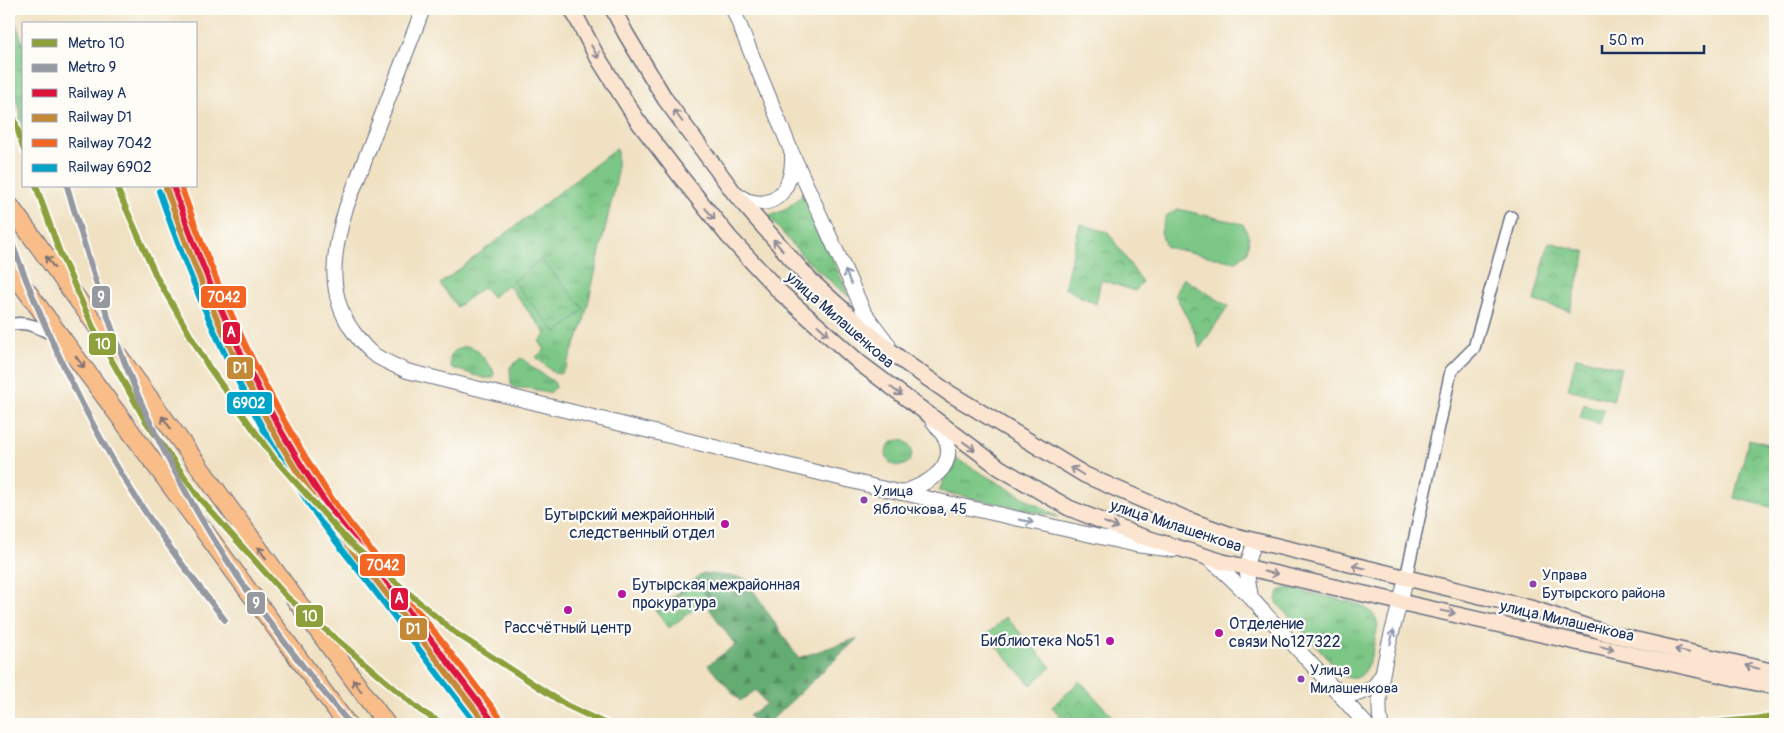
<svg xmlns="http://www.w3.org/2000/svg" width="1784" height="733" viewBox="0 0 1784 733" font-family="Pangolin,sans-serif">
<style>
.grass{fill:url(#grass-tufts);stroke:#4b7b72}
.forest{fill:url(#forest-firs);stroke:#406e68}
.park{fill:url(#park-crowns);stroke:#4b7b72}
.pitch{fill:#7bc785;stroke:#4b7b72}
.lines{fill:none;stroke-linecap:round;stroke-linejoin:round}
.minor-casing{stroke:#666d81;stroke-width:14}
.tertiary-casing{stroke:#666d81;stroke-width:16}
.secondary-casing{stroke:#666d81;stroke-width:18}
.primary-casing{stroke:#666d81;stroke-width:20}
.minor{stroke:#fff;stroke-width:11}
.tertiary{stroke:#fff;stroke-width:14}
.secondary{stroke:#fce5d0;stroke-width:15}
.primary{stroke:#f8bd89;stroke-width:18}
.rail-1-casing{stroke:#fdfcf7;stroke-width:10}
.rail-2-casing{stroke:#fdfcf7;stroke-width:10}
.rail-3-casing{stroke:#fdfcf7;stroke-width:10}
.rail-4-casing{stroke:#fdfcf7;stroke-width:10}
.rail-1{stroke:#dc143c;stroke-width:6}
.rail-2{stroke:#c38937;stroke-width:6}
.rail-3{stroke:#f26522;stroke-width:6}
.rail-4{stroke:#01a3c8;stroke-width:6}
.metro-1-casing{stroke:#fdfcf7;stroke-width:10}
.metro-2-casing{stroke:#fdfcf7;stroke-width:10}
.metro-1{stroke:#8da03b;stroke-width:6}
.metro-2{stroke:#9799a0;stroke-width:6}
.oneway{stroke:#8c8a97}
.oneway2{stroke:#7e6f71}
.oneway3{stroke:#8d97ae}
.bus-dot{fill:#8e44ad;stroke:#fdfcf7;stroke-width:2}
.poi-dot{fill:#b5179e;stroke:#fdfcf7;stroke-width:2}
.labels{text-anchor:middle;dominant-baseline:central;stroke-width:4.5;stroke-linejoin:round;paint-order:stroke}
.bus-label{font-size:15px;fill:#1b2f5e;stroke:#fdfcf7;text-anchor:start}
.street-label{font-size:16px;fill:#1b2f5e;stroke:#fdfcf7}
.poi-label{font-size:16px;fill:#1b2f5e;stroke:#fdfcf7;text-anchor:end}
.line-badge{stroke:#fdfcf7;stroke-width:2}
.badge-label{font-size:14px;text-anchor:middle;font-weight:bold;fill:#fff}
</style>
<defs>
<pattern id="grass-tufts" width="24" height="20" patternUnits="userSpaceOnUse" patternTransform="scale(1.25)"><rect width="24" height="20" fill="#7bc785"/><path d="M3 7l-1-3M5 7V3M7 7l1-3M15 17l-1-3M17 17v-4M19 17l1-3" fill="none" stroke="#64a270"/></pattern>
<pattern id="forest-firs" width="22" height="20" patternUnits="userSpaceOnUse" patternTransform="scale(1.25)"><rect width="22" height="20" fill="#64ac72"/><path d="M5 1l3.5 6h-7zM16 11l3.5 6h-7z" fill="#528c61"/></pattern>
<pattern id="park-crowns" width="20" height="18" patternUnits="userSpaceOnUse" patternTransform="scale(1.25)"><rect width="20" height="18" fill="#7bc785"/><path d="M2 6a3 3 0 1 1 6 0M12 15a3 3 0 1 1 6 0" fill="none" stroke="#64a270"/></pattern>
</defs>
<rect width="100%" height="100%" fill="#fdfcf7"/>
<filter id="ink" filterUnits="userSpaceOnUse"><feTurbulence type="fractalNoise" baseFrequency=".02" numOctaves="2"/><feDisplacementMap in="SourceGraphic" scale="10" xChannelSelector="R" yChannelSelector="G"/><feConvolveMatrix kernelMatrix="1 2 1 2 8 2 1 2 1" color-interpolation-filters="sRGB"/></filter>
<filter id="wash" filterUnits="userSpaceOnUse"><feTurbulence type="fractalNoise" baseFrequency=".0096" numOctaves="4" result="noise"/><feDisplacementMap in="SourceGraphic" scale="20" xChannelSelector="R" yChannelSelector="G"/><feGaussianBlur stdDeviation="1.12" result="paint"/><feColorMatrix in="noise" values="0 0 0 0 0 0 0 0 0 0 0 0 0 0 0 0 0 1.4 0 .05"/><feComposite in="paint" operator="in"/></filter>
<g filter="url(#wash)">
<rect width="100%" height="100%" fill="#f0e1c2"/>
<path class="grass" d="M 9,9 L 11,9 L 24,47 L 24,128 L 9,139 L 9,125 L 21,116 L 9,73 Z
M 617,148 L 617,177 L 590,295 L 583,325 L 565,369 L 560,374 L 554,373 L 536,357 L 545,350 L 539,341 L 546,334 L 508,285 L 492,297 L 484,287 L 457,307 L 440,284 Z
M 803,194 L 849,296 L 849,297 L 806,260 L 768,216 L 785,210 Z
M 466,346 L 476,349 L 492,368 L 494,373 L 493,378 L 484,378 L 452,368 C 446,356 454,349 466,346 Z
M 521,358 L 523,359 L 532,367 L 554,382 L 556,387 L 550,393 L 528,388 L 515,388 L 511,385 L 510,367 Z
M886 453a13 13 0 1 1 26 0a13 13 0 1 1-26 0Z
M 953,457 L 1058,517 L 939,491 Z
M 1288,588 L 1359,604 L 1370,611 L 1376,618 L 1378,626 C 1373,644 1370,691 1343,675 L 1278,604 L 1276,599 L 1279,591 Z"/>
<path class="forest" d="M 703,573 L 745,578 L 798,658 L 858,638 L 767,724 L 757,724 L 749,716 L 766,704 L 756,690 L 740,701 L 708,665 L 735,645 L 709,608 L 713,604 L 696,582 L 657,612 L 655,610 Z"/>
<path class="park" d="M 1080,224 L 1108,232 L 1142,282 L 1135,291 L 1101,280 L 1096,304 L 1064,288 Z
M 1549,242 L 1586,252 L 1570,311 L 1534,301 Z
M 541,259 L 584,309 L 557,333 L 513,282 Z
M 1183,278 L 1228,306 L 1200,348 L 1194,331 L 1175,294 Z
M 1576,357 L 1621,368 L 1613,401 L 1568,389 Z
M 1749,439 L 1775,446 L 1775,508 L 1734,498 Z
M 696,581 L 708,598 L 669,628 L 657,612 Z
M 1080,681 L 1119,724 L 1068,724 L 1052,707 Z"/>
<path class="pitch" d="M 1178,209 L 1243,224 L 1249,237 L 1247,253 L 1235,262 L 1166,247 L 1161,232 L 1166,216 Z
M 1584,404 L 1604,410 L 1600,424 L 1580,418 Z
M 1006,617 L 1051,667 L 1031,685 L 986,635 Z"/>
</g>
<g filter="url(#ink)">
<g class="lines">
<g class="minor-casing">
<path id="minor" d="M 9,325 C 27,320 43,329 58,338
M 1406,578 L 1451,371 L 1474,348 L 1511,217"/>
</g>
<g class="tertiary-casing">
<path id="tertiary" d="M 423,9 L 346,208 C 333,251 325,295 355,334 C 360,341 366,349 373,354 C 383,361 396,366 407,371 L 876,487 L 1136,545 L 1174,550
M 733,9 L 792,153 L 864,312 L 888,344
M 735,194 C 740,196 745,200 749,201 C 780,210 793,182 792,156
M 901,493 C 922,486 955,472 947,443 C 944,435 937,427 932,420
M 1207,558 L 1221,569 L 1251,598 L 1366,724
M 1251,597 L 1246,568 L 1255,541
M 1337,689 C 1354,699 1373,693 1381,676
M 1381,724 C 1373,684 1397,620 1406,578"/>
</g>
<g class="secondary-casing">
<path id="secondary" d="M 572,9 L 595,53 L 637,120 L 680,176 L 729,237 L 780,292 L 861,364 L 1000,468 L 1069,508 L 1137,535 L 1223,562 L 1775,687
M 613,9 L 626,34 L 665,99 L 735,194 L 810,280 L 870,334 L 903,361 L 949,393 L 1085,475 L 1186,519 L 1231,535 L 1534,609 L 1606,633 L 1775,672"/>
</g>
<g class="primary-casing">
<path id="primary" d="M 9,205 L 386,724
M 9,267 L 347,724"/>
</g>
<use href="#minor" class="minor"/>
<use href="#tertiary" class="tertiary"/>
<use href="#secondary" class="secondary"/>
<use href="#primary" class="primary"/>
<g class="rail-1-casing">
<path id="rail-1" d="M 173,186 C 211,295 257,400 321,496 C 340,524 362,550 383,577 C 420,626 458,675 495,724"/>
</g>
<g class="rail-2-casing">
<path id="rail-2" d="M 166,188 C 204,298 250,402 314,498 C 333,528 356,555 378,583 C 414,630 450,677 486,724"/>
</g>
<g class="rail-3-casing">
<path id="rail-3" d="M 181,186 C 218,293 264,395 326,490 C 345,519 367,545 388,572 C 426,621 464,670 501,719"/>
</g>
<g class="rail-4-casing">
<path id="rail-4" d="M 159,191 C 197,301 244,407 309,504 C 328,533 350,559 371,586 C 406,632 441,678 476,724"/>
</g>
<use href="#rail-1" class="rail-1"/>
<use href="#rail-2" class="rail-2"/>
<use href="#rail-3" class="rail-3"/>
<use href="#rail-4" class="rail-4"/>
<g class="metro-1-casing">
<path id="metro-1" d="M 9,102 L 24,150
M 36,186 L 60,253 L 93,327 L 145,420 L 200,499 L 287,597 L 421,711 L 443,724
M 116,186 L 157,278 L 208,366 L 274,458 L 350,543 L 454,632 L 566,705 L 606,724
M 1699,724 L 1775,717"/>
</g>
<g class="metro-2-casing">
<path id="metro-2" d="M 67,186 C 90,265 114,344 148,418 C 201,532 270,629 350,724
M 9,235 C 41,322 79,406 128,485 C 157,532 190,576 225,620"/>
</g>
<use href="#metro-1" class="metro-1"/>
<use href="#metro-2" class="metro-2"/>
</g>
<defs><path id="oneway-shaft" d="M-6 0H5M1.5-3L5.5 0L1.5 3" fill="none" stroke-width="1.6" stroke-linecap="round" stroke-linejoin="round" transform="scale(1.25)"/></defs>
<g class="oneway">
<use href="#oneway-shaft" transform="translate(595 52) rotate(61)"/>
<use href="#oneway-shaft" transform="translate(678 116) rotate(-127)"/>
<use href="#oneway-shaft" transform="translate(710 214) rotate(51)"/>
<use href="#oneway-shaft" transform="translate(778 245) rotate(-131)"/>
<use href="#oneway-shaft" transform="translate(823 330) rotate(42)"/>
<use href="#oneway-shaft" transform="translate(896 391) rotate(37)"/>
<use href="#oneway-shaft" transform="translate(969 446) rotate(36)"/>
<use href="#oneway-shaft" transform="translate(1077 471) rotate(-148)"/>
<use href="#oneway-shaft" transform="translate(1111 525) rotate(22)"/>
<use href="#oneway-shaft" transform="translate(1359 567) rotate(-166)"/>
<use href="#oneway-shaft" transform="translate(1271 573) rotate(12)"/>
<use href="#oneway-shaft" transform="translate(1448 612) rotate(12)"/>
<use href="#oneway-shaft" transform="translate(1607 648) rotate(13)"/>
<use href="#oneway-shaft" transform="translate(1682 651) rotate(-167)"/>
<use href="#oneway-shaft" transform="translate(1752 667) rotate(-167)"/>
</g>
<g class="oneway2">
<use href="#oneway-shaft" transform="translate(50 262) rotate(-126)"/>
<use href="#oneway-shaft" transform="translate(80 362) rotate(53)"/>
<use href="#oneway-shaft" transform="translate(166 422) rotate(-126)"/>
<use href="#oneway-shaft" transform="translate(262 553) rotate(-126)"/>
<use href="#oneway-shaft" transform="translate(357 685) rotate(-126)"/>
</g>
<g class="oneway3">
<use href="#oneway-shaft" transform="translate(848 277) rotate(-114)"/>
<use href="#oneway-shaft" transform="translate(1026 521) rotate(12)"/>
<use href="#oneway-shaft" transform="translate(1392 637) rotate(-76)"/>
</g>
</g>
<g class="bus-dot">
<circle cx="864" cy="500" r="4.5"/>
<circle cx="1533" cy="584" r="4.5"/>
<circle cx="1301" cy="679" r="4.5"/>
</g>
<g class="poi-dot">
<circle cx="725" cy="524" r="5"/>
<circle cx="622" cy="594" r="5"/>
<circle cx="568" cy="610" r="5"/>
<circle cx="1219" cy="633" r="5"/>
<circle cx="1110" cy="641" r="5"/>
</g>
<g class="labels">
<g class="bus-label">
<text x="873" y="491">Улица<tspan x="873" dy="18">Яблочкова, 45</tspan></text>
<text x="1542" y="575">Управа<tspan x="1542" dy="18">Бутырского района</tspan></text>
<text x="1310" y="670">Улица<tspan x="1310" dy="18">Милашенкова</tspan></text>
</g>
<g class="street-label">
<text transform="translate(840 320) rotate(41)">улица Милашенкова</text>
<text transform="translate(1176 526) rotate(18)">улица Милашенкова</text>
<text transform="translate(1567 621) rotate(13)">улица Милашенкова</text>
</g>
<g class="poi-label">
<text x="715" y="515">Бутырский межрайонный<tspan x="715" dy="18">следственный отдел</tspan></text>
<text x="632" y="585" text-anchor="start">Бутырская межрайонная<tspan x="632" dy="18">прокуратура</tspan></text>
<text x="1229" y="624" text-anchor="start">Отделение<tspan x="1229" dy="18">связи №127322</tspan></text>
<text x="568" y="628" text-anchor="middle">Рассчётный центр</text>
<text x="1100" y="641">Библиотека №51</text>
</g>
</g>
<g class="line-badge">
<rect x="91" y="285" width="20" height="24" rx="5" fill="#9799a0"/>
<rect x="200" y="285" width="47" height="24" rx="5" fill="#f26522"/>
<rect x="222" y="321" width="19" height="24" rx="5" fill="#dc143c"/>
<rect x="88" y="332" width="29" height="24" rx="5" fill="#8da03b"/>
<rect x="226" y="356" width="28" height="24" rx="5" fill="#c38937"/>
<rect x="226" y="391" width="47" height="24" rx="5" fill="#01a3c8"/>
<rect x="359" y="553" width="47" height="24" rx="5" fill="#f26522"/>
<rect x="390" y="587" width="19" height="24" rx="5" fill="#dc143c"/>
<rect x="246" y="591" width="20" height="24" rx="5" fill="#9799a0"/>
<rect x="295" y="604" width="29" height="24" rx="5" fill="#8da03b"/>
<rect x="399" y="617" width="29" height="24" rx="5" fill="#c38937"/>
</g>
<g class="badge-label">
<text x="101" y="302">9</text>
<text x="224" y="302">7042</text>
<text x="231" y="337">A</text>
<text x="103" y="349">10</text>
<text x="240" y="373">D1</text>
<text x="249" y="408">6902</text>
<text x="383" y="570">7042</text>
<text x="399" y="603">A</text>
<text x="256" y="608">9</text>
<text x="310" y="621">10</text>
<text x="413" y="634">D1</text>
</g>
<rect width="1784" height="733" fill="none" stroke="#fdfcf7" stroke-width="30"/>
<rect x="22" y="22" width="175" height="165" fill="#fdfcf7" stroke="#a3aaba"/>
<rect x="32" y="39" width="25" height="8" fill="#8da03b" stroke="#a3aaba"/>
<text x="68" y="48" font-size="15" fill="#1b2f5e">Metro 10</text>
<rect x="32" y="64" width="25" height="8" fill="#9799a0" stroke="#a3aaba"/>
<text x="68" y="72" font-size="15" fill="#1b2f5e">Metro 9</text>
<rect x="32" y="89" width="25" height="8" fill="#dc143c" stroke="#a3aaba"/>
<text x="68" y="98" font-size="15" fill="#1b2f5e">Railway A</text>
<rect x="32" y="114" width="25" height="8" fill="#c38937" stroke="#a3aaba"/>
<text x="68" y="122" font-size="15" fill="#1b2f5e">Railway D1</text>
<rect x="32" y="139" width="25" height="8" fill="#f26522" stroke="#a3aaba"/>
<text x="68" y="148" font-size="15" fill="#1b2f5e">Railway 7042</text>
<rect x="32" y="164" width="25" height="8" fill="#01a3c8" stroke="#a3aaba"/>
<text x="68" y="172" font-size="15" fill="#1b2f5e">Railway 6902</text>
<path d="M1602 45v8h102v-8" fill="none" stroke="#1b2f5e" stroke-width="2.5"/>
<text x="1609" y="45" font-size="15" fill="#1b2f5e" stroke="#fdfcf7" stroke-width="4" paint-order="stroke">50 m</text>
</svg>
